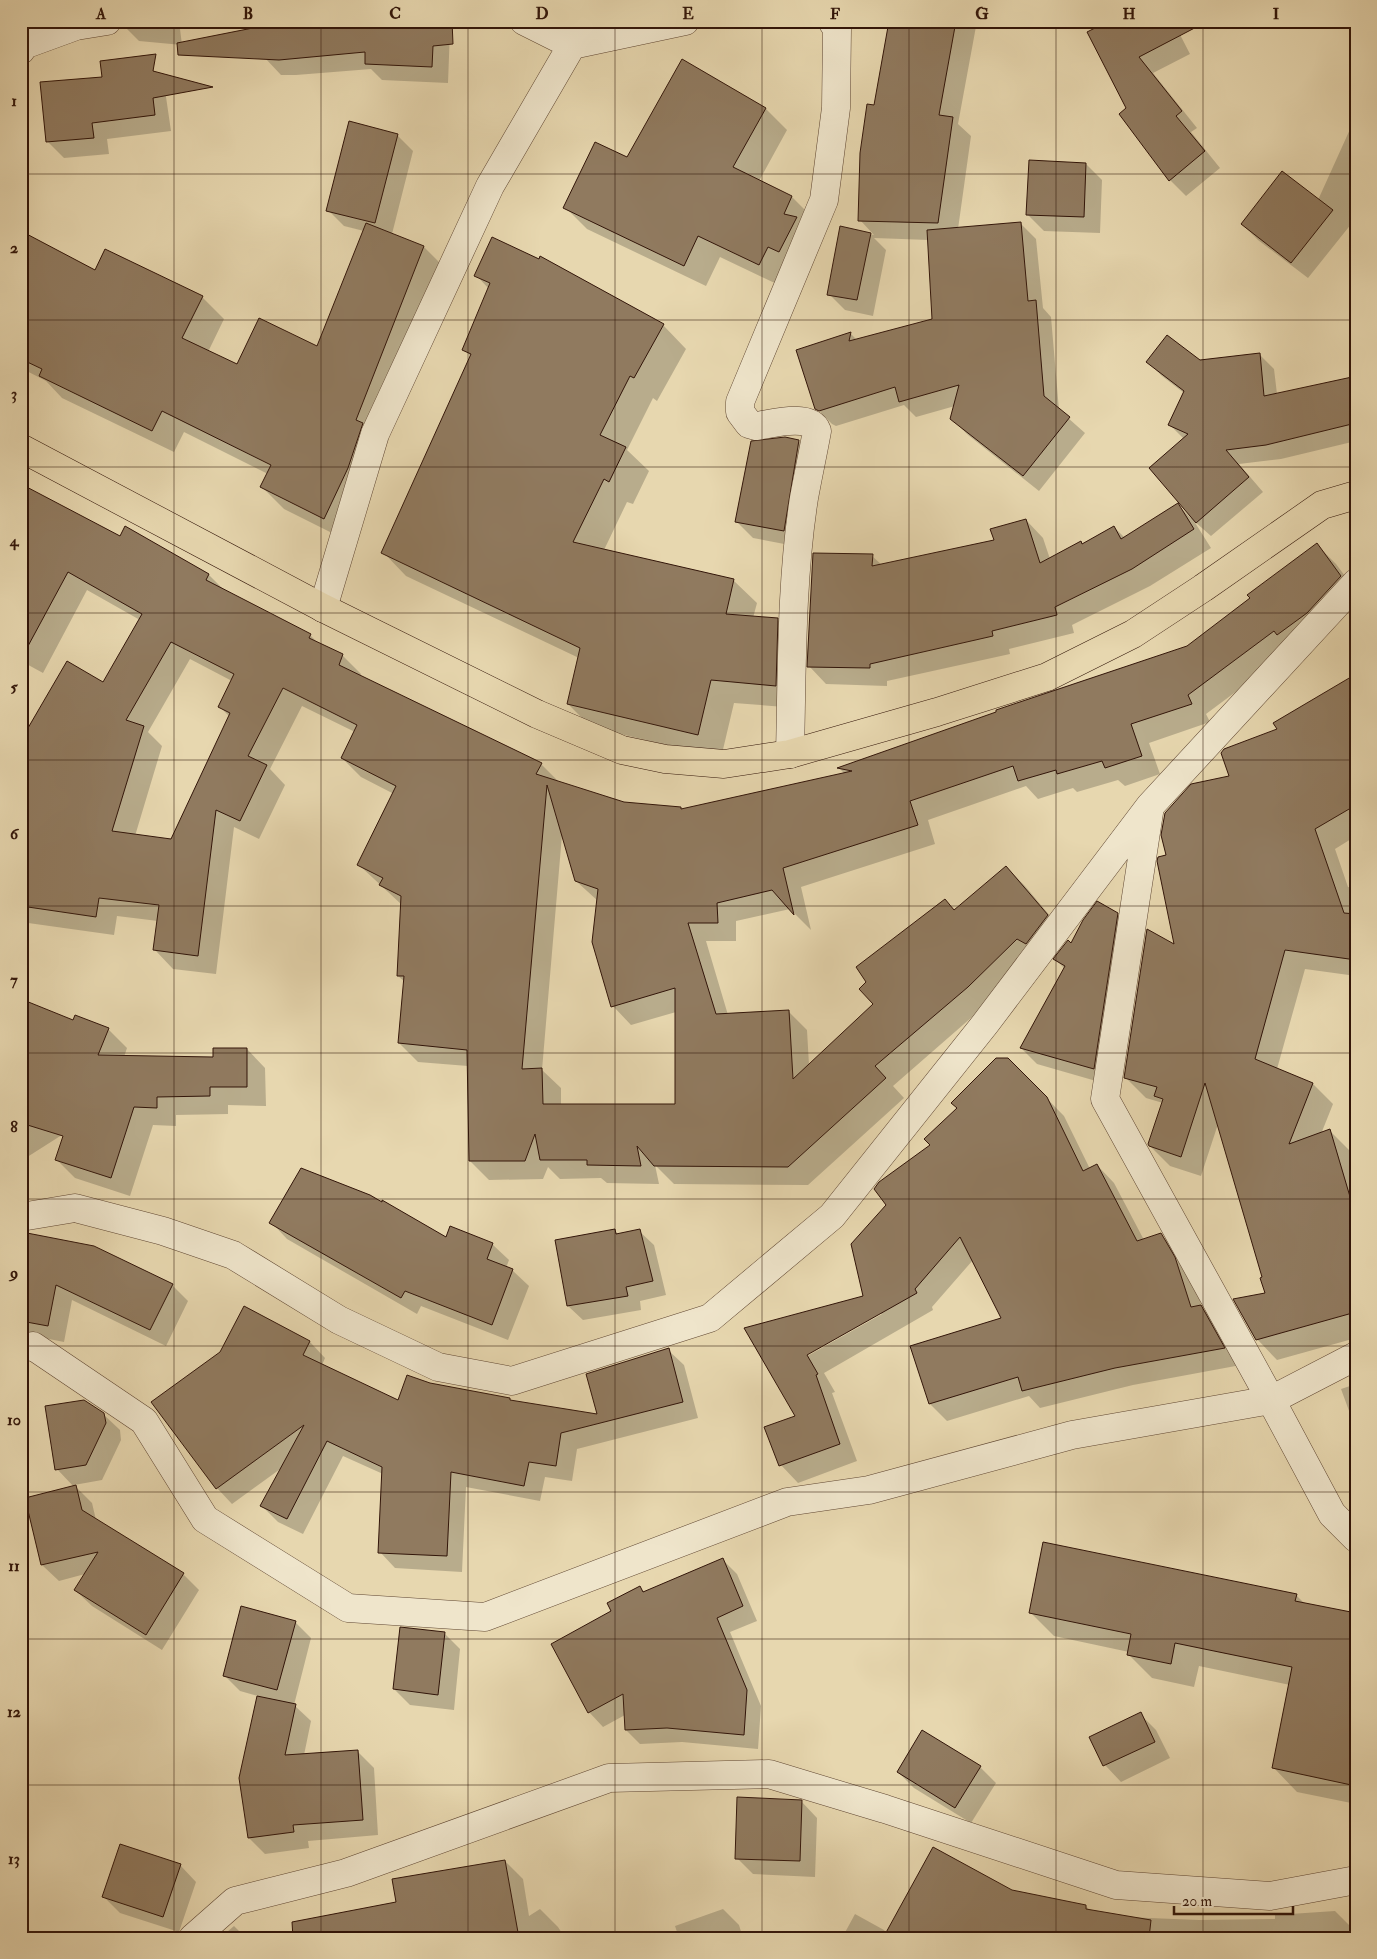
<svg xmlns="http://www.w3.org/2000/svg" width="1377" height="1959" viewBox="0 0 1377 1959" font-family="'IM FELL Double Pica',serif">
<style>
.shadow{fill:#0003;fill-rule:evenodd}
.building{fill:#907a5f;stroke:#321509;fill-rule:evenodd}
.lines{fill:none;stroke-linecap:round;stroke-linejoin:round}
.minor-casing{stroke:#5f4632;stroke-width:29}
.tertiary-casing{stroke:#5f4632;stroke-width:29}
.trunk-casing{stroke:#321509;stroke-width:29}
.minor{stroke:#efe5cb;stroke-width:28}
.tertiary{stroke:#efe5cb;stroke-width:28}
.trunk{stroke:#e7d7af;stroke-width:28}
.grid{fill:none;stroke:#321509;stroke-width:1;stroke-opacity:0.55}
.neatline{fill:none;stroke:#321509;stroke-width:2}
.grid-label{font-size:16px;text-anchor:middle;font-weight:bold;fill:#321509}
</style>
<rect width="100%" height="100%" fill="#e7d7af"/>
<filter id="stains"><feTurbulence type="fractalNoise" baseFrequency=".004" numOctaves="4"/><feColorMatrix values="0 0 0 0 .2 0 0 0 0 .09 0 0 0 0 .02 0 0 0 .5 -.17"/></filter>
<radialGradient id="worn" r=".72"><stop offset=".6" stop-color="#630" stop-opacity="0"/><stop offset="1" stop-color="#630" stop-opacity=".3"/></radialGradient>
<path class="shadow" d="M 21,21 L 97,21 L 21,33 Z
M 123,21 L 179,21 L 182,45 L 139,41 L 123,25 Z
M 263,21 L 441,21 L 450,30 L 448,83 L 382,80 L 371,69 L 296,75 L 281,75 L 265,58 Z
M 891,21 L 977,21 L 958,124 L 971,136 L 958,229 L 1020,223 L 1036,239 L 1043,308 L 1051,317 L 1059,410 L 1085,433 L 1039,491 L 968,435 L 952,419 L 955,406 L 916,417 L 904,405 L 836,426 L 832,424 L 816,408 L 797,351 L 851,334 L 857,340 L 933,320 L 929,240 L 874,238 L 886,250 L 873,316 L 845,310 L 829,294 L 841,228 L 874,235 L 860,220 L 875,107 Z
M 1173,21 L 1190,54 L 1153,73 L 1197,128 L 1191,132 L 1220,168 L 1186,196 L 1170,180 L 1128,108 L 1089,33 Z
M 165,90 L 171,131 L 107,139 L 109,154 L 64,158 L 48,142 Z
M 766,109 L 787,130 L 759,181 L 792,197 L 814,219 L 781,286 L 720,257 L 706,286 L 587,229 L 565,207 L 628,158 Z
M 1356,116 L 1356,218 L 1308,278 L 1258,240 L 1242,224 L 1318,200 Z
M 397,135 L 413,151 L 392,234 L 424,247 L 446,269 L 346,540 L 284,509 L 262,487 L 268,474 L 184,432 L 174,452 L 62,398 L 46,381 L 21,368 L 21,233 L 96,271 L 202,297 L 224,319 L 208,352 L 238,366 L 318,347 L 364,231 L 344,226 L 328,210 Z
M 1086,164 L 1102,180 L 1100,233 L 1044,231 L 1028,215 Z
M 476,275 L 663,325 L 686,349 L 657,401 L 653,398 L 627,450 L 649,471 L 633,504 L 627,502 L 604,550 L 733,580 L 757,603 L 753,618 L 777,619 L 800,643 L 798,708 L 734,703 L 721,758 L 591,727 L 568,704 L 579,658 L 406,576 L 383,552 L 471,357 L 464,349 L 489,289 Z
M 1260,355 L 1274,369 L 1277,394 L 1356,377 L 1356,441 L 1281,459 L 1239,464 L 1263,492 L 1211,536 L 1194,521 L 1211,548 L 1150,586 L 1072,625 L 1074,633 L 1009,649 L 1010,654 L 887,681 L 887,686 L 826,684 L 809,666 L 872,556 L 882,565 L 995,541 L 1026,520 L 1043,538 L 1050,559 L 1083,545 L 1114,527 L 1125,538 L 1178,505 L 1191,518 L 1192,516 L 1184,439 L 1169,424 L 1184,393 L 1162,376 L 1148,362 L 1199,361 Z
M 799,441 L 815,457 L 800,547 L 753,538 L 737,522 Z
M 21,485 L 120,538 L 126,528 L 209,575 L 225,591 L 310,635 L 318,643 L 342,655 L 361,674 L 360,677 L 541,764 L 560,783 L 623,803 L 681,809 L 682,810 L 845,774 L 839,768 L 1188,647 L 1317,545 L 1336,564 L 1356,591 L 1293,649 L 1206,714 L 1210,722 L 1149,743 L 1160,774 L 1125,786 L 1118,780 L 1077,792 L 1073,788 L 1038,799 L 1026,786 L 928,820 L 935,844 L 801,887 L 811,930 L 790,909 L 736,921 L 736,941 L 706,941 L 728,1015 L 789,1012 L 807,1030 L 809,1065 L 874,1004 L 945,901 L 955,910 L 1006,867 L 1025,886 L 1066,935 L 893,1086 L 904,1098 L 808,1185 L 674,1184 L 655,1165 L 659,1184 L 607,1183 L 601,1178 L 560,1179 L 548,1167 L 543,1179 L 489,1180 L 470,1161 L 468,1066 L 418,1062 L 399,1043 L 405,982 L 398,976 L 402,905 L 359,865 L 394,794 L 361,777 L 342,758 L 355,732 L 302,706 L 270,769 L 285,785 L 259,839 L 234,827 L 216,974 L 173,969 L 155,950 L 158,921 L 117,916 L 114,935 L 21,922 L 21,730 L 27,732 L 103,683 L 140,620 L 87,590 L 43,673 L 21,661 ZM 190,659 L 232,681 L 219,706 L 230,717 L 172,840 L 135,836 L 162,746 L 148,732 ZM 562,835 L 576,881 L 598,901 L 613,1006 L 631,1025 L 676,1012 L 677,1105 L 561,1105 L 561,1088 L 542,1070 Z
M 1356,675 L 1356,836 L 1335,849 L 1348,887 L 1356,888 L 1356,976 L 1305,969 L 1277,1069 L 1313,1084 L 1333,1104 L 1321,1134 L 1330,1131 L 1350,1151 L 1356,1171 L 1356,1338 L 1277,1360 L 1257,1339 L 1266,1294 L 1263,1278 L 1218,1124 L 1201,1176 L 1170,1166 L 1150,1146 L 1163,1103 L 1146,1098 L 1125,1077 L 1176,947 L 1167,856 L 1231,777 L 1279,729 Z
M 1117,914 L 1133,930 L 1110,1085 L 1037,1064 L 1021,1048 L 1065,969 L 1055,959 L 1071,944 Z
M 21,1000 L 73,1022 L 108,1029 L 127,1048 L 124,1057 L 215,1058 L 247,1049 L 265,1068 L 266,1106 L 228,1105 L 228,1114 L 176,1115 L 176,1126 L 153,1125 L 130,1196 L 75,1178 L 56,1159 L 65,1133 L 21,1161 Z
M 1356,1023 L 1356,1063 L 1349,1056 Z
M 1008,1059 L 1064,1116 L 1090,1169 L 1097,1165 L 1114,1183 L 1144,1240 L 1161,1235 L 1179,1252 L 1192,1276 L 1202,1308 L 1218,1324 L 1241,1365 L 1133,1385 L 1040,1408 L 1029,1396 L 947,1421 L 930,1404 L 1003,1319 L 973,1260 L 932,1307 L 933,1310 L 824,1373 L 835,1392 L 832,1393 L 857,1461 L 798,1483 L 781,1465 L 797,1416 L 746,1329 L 864,1297 L 887,1205 L 932,1145 ZM 876,1314 L 882,1314 L 802,1359 L 801,1357 Z
M 271,1222 L 492,1244 L 509,1260 L 506,1268 L 512,1270 L 529,1286 L 508,1340 L 421,1306 L 417,1314 L 287,1239 Z
M 615,1231 L 619,1235 L 639,1231 L 654,1245 L 666,1295 L 640,1301 L 641,1310 L 583,1320 L 568,1306 Z
M 21,1273 L 172,1285 L 188,1301 L 166,1346 L 72,1300 L 64,1342 L 29,1335 L 21,1327 Z
M 244,1308 L 310,1342 L 325,1358 L 322,1365 L 399,1402 L 430,1384 L 510,1399 L 512,1401 L 599,1416 L 668,1350 L 684,1365 L 698,1418 L 577,1449 L 572,1481 L 545,1477 L 540,1501 L 466,1487 L 462,1572 L 395,1568 L 380,1552 L 383,1474 L 343,1456 L 303,1534 L 278,1522 L 262,1506 L 283,1467 L 232,1504 L 217,1488 L 221,1353 Z
M 1356,1384 L 1356,1430 L 1341,1389 Z
M 103,1414 L 120,1430 L 121,1440 L 102,1480 L 74,1485 L 92,1503 L 96,1520 L 183,1574 L 199,1590 L 162,1650 L 92,1606 L 75,1590 L 85,1574 L 59,1581 L 42,1565 L 26,1499 L 74,1487 L 57,1469 Z
M 723,1560 L 737,1574 L 757,1621 L 730,1632 L 761,1706 L 758,1749 L 682,1742 L 640,1744 L 626,1730 L 625,1715 L 603,1727 L 589,1712 L 613,1612 L 640,1588 L 645,1592 Z
M 1296,1595 L 1306,1605 L 1356,1615 L 1356,1804 L 1297,1792 L 1274,1768 L 1290,1685 L 1199,1666 L 1194,1687 L 1152,1678 L 1128,1654 L 1129,1652 L 1054,1636 L 1030,1612 Z
M 295,1622 L 311,1638 L 294,1705 L 311,1721 L 304,1755 L 358,1752 L 374,1768 L 378,1835 L 308,1841 L 309,1848 L 265,1854 L 249,1838 L 240,1778 L 258,1696 L 240,1691 L 224,1675 Z
M 444,1633 L 460,1649 L 454,1710 L 410,1705 L 394,1689 Z
M 1140,1714 L 1156,1730 L 1170,1758 L 1121,1782 L 1105,1765 L 1091,1737 Z
M 980,1767 L 996,1783 L 971,1823 L 914,1788 L 898,1772 Z
M 801,1801 L 817,1818 L 815,1877 L 753,1874 L 737,1858 Z
M 505,1861 L 523,1879 L 529,1916 L 540,1909 L 558,1927 L 565,1938 L 361,1938 Z
M 180,1865 L 196,1882 L 179,1932 L 120,1913 L 104,1897 Z
M 1011,1891 L 1086,1906 L 1091,1912 L 1125,1917 L 1199,1920 L 1275,1919 L 1275,1915 L 1335,1911 L 1351,1927 L 1352,1938 L 942,1938 Z
M 723,1909 L 739,1925 L 743,1938 L 679,1938 L 675,1926 Z
M 855,1914 L 884,1930 L 891,1938 L 842,1938 Z
M 234,1926 L 246,1938 L 220,1938 Z"/>
<path class="building" d="M 273,21 L 452,21 L 453,44 L 433,46 L 432,67 L 365,64 L 365,52 L 279,60 L 178,55 L 177,43 L 273,24 Z
M 889,21 L 956,21 L 939,115 L 953,117 L 938,223 L 858,221 L 860,153 L 867,104 L 874,105 Z
M 1109,21 L 1208,21 L 1139,57 L 1182,111 L 1176,116 L 1205,151 L 1169,181 L 1119,114 L 1126,108 L 1087,32 Z
M 156,54 L 153,71 L 213,87 L 153,98 L 155,115 L 92,123 L 94,138 L 46,142 L 40,82 L 102,77 L 100,61 Z
M 682,59 L 766,108 L 733,167 L 792,196 L 784,214 L 797,217 L 779,252 L 768,247 L 759,265 L 698,236 L 684,266 L 563,208 L 595,142 L 627,157 Z
M 349,121 L 398,134 L 375,223 L 326,211 Z
M 1029,160 L 1086,163 L 1084,217 L 1026,215 Z
M 1282,171 L 1333,210 L 1291,263 L 1241,224 Z
M 1021,222 L 1028,301 L 1036,300 L 1044,396 L 1070,417 L 1023,476 L 950,419 L 959,385 L 899,402 L 895,387 L 819,411 L 815,409 L 796,350 L 851,332 L 849,341 L 932,319 L 927,230 Z
M 366,223 L 424,246 L 356,420 L 363,423 L 348,468 L 324,519 L 260,487 L 271,465 L 162,411 L 152,431 L 39,376 L 42,369 L 21,359 L 21,231 L 95,270 L 105,249 L 203,296 L 182,338 L 237,364 L 259,318 L 317,346 Z
M 840,226 L 871,233 L 857,300 L 827,295 Z
M 492,237 L 539,259 L 540,256 L 664,324 L 634,378 L 630,376 L 600,435 L 626,447 L 609,482 L 604,479 L 573,542 L 734,579 L 726,614 L 778,618 L 776,686 L 711,680 L 698,735 L 567,704 L 580,648 L 381,553 L 471,354 L 462,350 L 490,283 L 474,276 Z
M 1167,335 L 1200,360 L 1260,353 L 1264,396 L 1352,377 L 1356,394 L 1356,423 L 1266,445 L 1226,450 L 1249,477 L 1196,523 L 1149,468 L 1188,434 L 1168,425 L 1184,391 L 1146,362 Z
M 785,437 L 799,440 L 784,531 L 735,522 L 751,441 Z
M 21,484 L 120,536 L 125,526 L 209,574 L 206,580 L 311,634 L 309,638 L 343,654 L 339,665 L 542,763 L 536,774 L 624,802 L 681,807 L 681,809 L 852,771 L 837,768 L 996,712 L 996,710 L 1187,646 L 1250,598 L 1247,595 L 1317,543 L 1341,576 L 1307,613 L 1277,635 L 1274,631 L 1188,695 L 1192,704 L 1131,724 L 1142,756 L 1105,768 L 1102,761 L 1057,774 L 1056,770 L 1018,781 L 1013,766 L 910,801 L 918,825 L 783,868 L 794,915 L 772,890 L 717,903 L 718,923 L 688,923 L 716,1014 L 789,1010 L 793,1079 L 873,1004 L 859,989 L 866,982 L 856,967 L 945,899 L 954,910 L 1006,866 L 1048,915 L 1026,944 L 1017,939 L 968,987 L 875,1066 L 886,1078 L 788,1167 L 654,1166 L 637,1146 L 641,1166 L 587,1165 L 587,1160 L 540,1160 L 535,1134 L 525,1161 L 469,1161 L 467,1050 L 398,1043 L 404,976 L 397,976 L 401,896 L 379,885 L 383,878 L 357,865 L 396,786 L 341,758 L 357,725 L 283,688 L 248,756 L 267,765 L 240,821 L 216,810 L 198,956 L 153,950 L 159,905 L 99,898 L 96,917 L 21,906 L 21,740 L 67,661 L 103,682 L 142,614 L 68,572 L 21,659 ZM 171,642 L 234,674 L 218,707 L 230,713 L 171,839 L 112,831 L 144,726 L 126,720 ZM 547,785 L 575,881 L 598,889 L 592,942 L 611,1007 L 675,988 L 675,1104 L 543,1104 L 542,1068 L 522,1069 Z
M 1178,503 L 1194,529 L 1132,569 L 1055,607 L 1057,615 L 992,631 L 993,636 L 870,664 L 870,668 L 807,667 L 813,553 L 873,554 L 872,566 L 994,540 L 990,529 L 1026,519 L 1040,563 L 1081,541 L 1082,544 L 1114,526 L 1121,539 Z
M 1356,674 L 1356,805 L 1315,829 L 1344,913 L 1356,914 L 1356,960 L 1285,950 L 1255,1059 L 1313,1083 L 1289,1144 L 1330,1129 L 1356,1217 L 1356,1312 L 1256,1340 L 1233,1299 L 1265,1293 L 1260,1278 L 1262,1277 L 1205,1083 L 1181,1157 L 1149,1146 L 1148,1144 L 1163,1099 L 1154,1096 L 1157,1087 L 1124,1078 L 1147,929 L 1174,944 L 1157,861 L 1158,857 L 1166,855 L 1161,835 L 1165,813 L 1191,784 L 1229,776 L 1221,753 L 1224,749 L 1277,729 L 1273,723 Z
M 1097,901 L 1118,913 L 1094,1069 L 1020,1048 L 1065,966 L 1053,959 L 1068,940 L 1071,943 L 1083,920 Z
M 21,999 L 73,1020 L 75,1015 L 109,1028 L 98,1055 L 213,1057 L 213,1048 L 247,1048 L 247,1087 L 210,1087 L 210,1096 L 157,1097 L 157,1108 L 134,1107 L 111,1178 L 55,1160 L 63,1136 L 21,1123 Z
M 996,1058 L 1008,1058 L 1047,1097 L 1083,1171 L 1097,1164 L 1137,1241 L 1161,1233 L 1175,1257 L 1191,1307 L 1201,1305 L 1225,1348 L 1115,1368 L 1022,1391 L 1018,1377 L 929,1404 L 910,1346 L 1001,1318 L 960,1237 L 915,1289 L 917,1293 L 807,1355 L 818,1374 L 816,1375 L 840,1444 L 779,1466 L 764,1427 L 795,1416 L 744,1328 L 863,1296 L 851,1244 L 886,1205 L 874,1189 L 879,1182 L 930,1145 L 924,1139 L 957,1108 L 951,1103 Z
M 301,1168 L 370,1195 L 382,1202 L 382,1200 L 446,1237 L 450,1226 L 493,1243 L 487,1259 L 513,1269 L 492,1325 L 405,1291 L 401,1298 L 269,1223 Z
M 615,1229 L 616,1234 L 640,1229 L 653,1281 L 626,1287 L 628,1296 L 567,1306 L 555,1240 Z
M 27,1233 L 94,1246 L 173,1284 L 150,1330 L 56,1285 L 48,1326 L 21,1321 L 21,1266 Z
M 244,1306 L 310,1341 L 303,1355 L 398,1400 L 407,1375 L 430,1383 L 510,1398 L 510,1400 L 597,1414 L 586,1374 L 669,1348 L 683,1402 L 561,1433 L 556,1466 L 529,1462 L 524,1486 L 451,1472 L 447,1556 L 378,1553 L 382,1467 L 327,1441 L 287,1519 L 260,1506 L 304,1425 L 216,1489 L 151,1402 L 220,1352 Z
M 84,1400 L 104,1413 L 106,1423 L 86,1465 L 55,1470 L 45,1406 Z
M 76,1485 L 82,1510 L 184,1573 L 146,1635 L 74,1590 L 98,1552 L 41,1565 L 25,1498 Z
M 1043,1542 L 1297,1594 L 1295,1601 L 1356,1613 L 1356,1786 L 1272,1768 L 1292,1667 L 1175,1643 L 1171,1664 L 1127,1655 L 1131,1634 L 1029,1613 Z
M 723,1558 L 743,1606 L 717,1618 L 747,1690 L 744,1735 L 667,1728 L 625,1730 L 623,1694 L 588,1713 L 551,1644 L 611,1611 L 607,1603 L 640,1586 L 643,1592 Z
M 241,1606 L 296,1621 L 277,1690 L 223,1676 Z
M 400,1627 L 445,1632 L 438,1695 L 393,1689 Z
M 257,1696 L 296,1704 L 285,1755 L 358,1750 L 363,1820 L 293,1825 L 294,1832 L 248,1838 L 239,1778 Z
M 1141,1712 L 1155,1742 L 1103,1766 L 1089,1737 Z
M 922,1730 L 981,1766 L 955,1808 L 897,1772 Z
M 737,1797 L 802,1800 L 800,1861 L 735,1859 Z
M 120,1844 L 181,1864 L 163,1917 L 102,1897 Z
M 933,1847 L 1012,1890 L 1086,1905 L 1086,1909 L 1151,1920 L 1149,1938 L 883,1938 Z
M 505,1860 L 519,1938 L 293,1938 L 292,1922 L 396,1902 L 392,1879 Z"/>
<g class="lines">
<g class="minor-casing">
<path id="minor" d="M 77,21 L 76,26 L 107,21
M 524,21 L 572,45 L 574,21
M 21,50 L 24,45 L 76,26
M 1356,583 L 1150,806 L 1105,1099 L 1271,1400 L 1332,1514 L 1356,1538
M 323,608 L 375,434 L 490,186 L 572,45 L 685,21
M 790,754 C 792,670 791,581 804,498 C 808,476 813,453 817,431 C 810,413 771,424 756,426 L 749,424 L 740,412 L 740,402 L 824,200 L 836,108 L 837,29 L 832,21
M 21,1217 L 75,1208 L 163,1231 L 233,1255 L 339,1320 L 438,1367 L 512,1381 L 710,1318 L 832,1216 L 985,1024 L 1150,806
M 193,1938 L 235,1901 L 346,1873 L 609,1778 L 769,1774 L 885,1809 L 1116,1885 L 1270,1896 L 1356,1880"/>
</g>
<g class="tertiary-casing">
<path id="tertiary" d="M 21,1348 L 33,1346 L 144,1421 L 205,1519 L 348,1608 L 485,1617 L 787,1502 L 869,1490 L 1072,1435 L 1271,1400 L 1356,1356"/>
</g>
<g class="trunk-casing">
<path id="trunk" d="M 21,448 L 323,608 L 537,714 L 622,750 L 665,759 L 724,764 L 790,754 L 937,712 L 1047,677 L 1133,634 L 1203,588 L 1322,505 L 1356,495"/>
</g>
<use href="#minor" class="minor"/>
<use href="#tertiary" class="tertiary"/>
<use href="#trunk" class="trunk"/>
</g>
<path class="grid" d="M 174,21 L 174,1938M 321,21 L 321,1938M 468,21 L 468,1938M 615,21 L 615,1938M 762,21 L 762,1938M 909,21 L 909,1938M 1056,21 L 1056,1938M 1203,21 L 1203,1938M 21,174 L 1356,174M 21,320 L 1356,320M 21,467 L 1356,467M 21,613 L 1356,613M 21,760 L 1356,760M 21,906 L 1356,906M 21,1053 L 1356,1053M 21,1199 L 1356,1199M 21,1346 L 1356,1346M 21,1492 L 1356,1492M 21,1639 L 1356,1639M 21,1785 L 1356,1785"/>
<rect width="1377" height="1959" fill="none" stroke="#e7d7af" stroke-width="55"/>
<path d="M1174 1906v8h119v-8" fill="none" stroke="#321509" stroke-width="2.5"/>
<text x="1182" y="1906" font-size="15" fill="#321509" stroke="#efe5cb" stroke-width="4" paint-order="stroke">20 m</text>
<rect x="28" y="28" width="1322" height="1904" class="neatline"/>
<g class="grid-label">
<text x="101" y="19">A</text>
<text x="248" y="19">B</text>
<text x="395" y="19">C</text>
<text x="542" y="19">D</text>
<text x="688" y="19">E</text>
<text x="835" y="19">F</text>
<text x="982" y="19">G</text>
<text x="1129" y="19">H</text>
<text x="1276" y="19">I</text>
<text x="14" y="106">1</text>
<text x="14" y="253">2</text>
<text x="14" y="399">3</text>
<text x="14" y="546">4</text>
<text x="14" y="692">5</text>
<text x="14" y="839">6</text>
<text x="14" y="985">7</text>
<text x="14" y="1132">8</text>
<text x="14" y="1278">9</text>
<text x="14" y="1425">10</text>
<text x="14" y="1571">11</text>
<text x="14" y="1717">12</text>
<text x="14" y="1864">13</text>
</g>
<rect width="100%" height="100%" filter="url(#stains)"/>
<rect width="100%" height="100%" fill="url(#worn)"/>
</svg>
